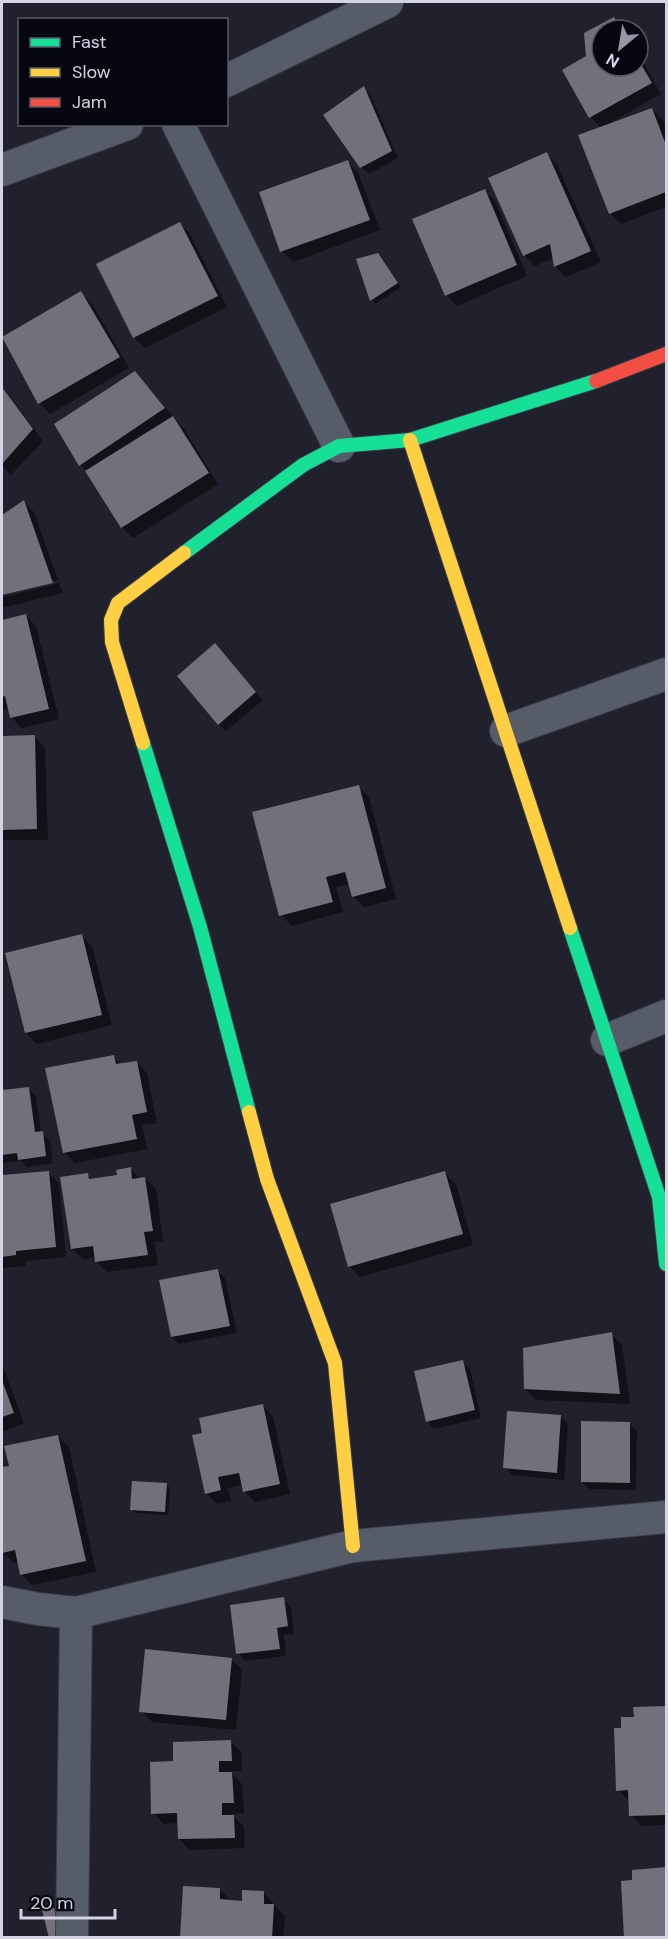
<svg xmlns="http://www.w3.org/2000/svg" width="668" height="1939" viewBox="0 0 668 1939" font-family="'DM Sans',sans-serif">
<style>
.shadow{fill:#0007}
.building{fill:#74707b}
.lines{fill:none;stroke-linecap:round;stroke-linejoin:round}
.street-casing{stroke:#3b3a46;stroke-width:34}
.fast-casing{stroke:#3b3a46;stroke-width:16}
.slow-casing{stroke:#3b3a46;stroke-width:16}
.jam-casing{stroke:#3b3a46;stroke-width:16}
.street{stroke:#565d69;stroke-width:32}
.fast{stroke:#16e098;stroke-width:14}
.slow{stroke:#ffcf43;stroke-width:14}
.jam{stroke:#f24e42;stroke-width:14}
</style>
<rect width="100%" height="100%" fill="#21202d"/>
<path class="shadow" d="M 614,18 L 625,30 L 602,30 L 602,66 L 638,66 L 638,53 L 661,94 L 610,123 L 611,124 L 652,109 L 663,120 L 666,130 L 666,207 L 621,224 L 610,213 L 601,128 L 591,117 L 586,34 Z
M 363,88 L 371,96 L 398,158 L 369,174 L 361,167 Z
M 547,154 L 557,165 L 601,262 L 566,277 L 555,266 L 554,258 L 535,266 L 525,256 L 490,179 Z
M 348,162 L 358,173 L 380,230 L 293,262 L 282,251 Z
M 484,190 L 495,201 L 527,276 L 457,306 L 446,295 Z
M 179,224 L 190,234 L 227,307 L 145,348 L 134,337 L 98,265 Z
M 381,258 L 401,287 L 375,304 L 372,300 L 358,260 Z
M 81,293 L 92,304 L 129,368 L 50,414 L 39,403 L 2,338 Z
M 145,384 L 184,429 L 218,484 L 133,538 L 122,527 L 87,472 L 81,465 L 56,424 Z
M 2,386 L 43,441 L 11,475 L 2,465 Z
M 24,502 L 34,512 L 58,580 L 2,593 L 2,517 Z
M 59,583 L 63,593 L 2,608 L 2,597 Z
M 25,615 L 36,626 L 59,719 L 22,728 L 11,717 L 9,708 L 2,710 L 2,621 Z
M 222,652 L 263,700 L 226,731 L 219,724 Z
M 2,737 L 35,737 L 45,748 L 48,840 L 2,840 Z
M 358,787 L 369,797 L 396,899 L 364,907 L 353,896 L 350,884 L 336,887 L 343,912 L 292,926 L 281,915 Z
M 81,936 L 92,946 L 112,1025 L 37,1044 L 26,1033 Z
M 113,1057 L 121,1065 L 136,1062 L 147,1073 L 157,1123 L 142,1125 L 147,1149 L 75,1163 L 64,1152 Z
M 28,1088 L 36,1096 L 41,1133 L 50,1140 L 53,1163 L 27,1167 L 21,1161 L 2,1163 L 2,1092 Z
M 130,1169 L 140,1179 L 145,1178 L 156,1189 L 163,1241 L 154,1242 L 158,1265 L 107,1272 L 97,1262 L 96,1258 L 83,1259 L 72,1249 L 88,1175 L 93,1180 L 119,1177 Z
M 49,1173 L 59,1184 L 66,1257 L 26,1261 L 26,1266 L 2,1268 L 2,1177 Z
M 445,1173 L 456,1184 L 473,1245 L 360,1277 L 349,1266 Z
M 218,1271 L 225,1278 L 237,1333 L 179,1344 L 172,1337 Z
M 611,1334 L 622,1345 L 630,1404 L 536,1400 L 525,1389 Z
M 462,1362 L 470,1369 L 481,1418 L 434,1429 L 427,1421 Z
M 2,1364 L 24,1423 L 2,1432 Z
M 262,1406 L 273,1416 L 290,1494 L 255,1502 L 244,1491 L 243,1484 L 228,1488 L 231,1501 L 217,1504 L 206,1493 L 204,1434 Z
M 561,1417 L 568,1424 L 564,1480 L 512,1475 L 505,1467 Z
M 629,1423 L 637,1431 L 636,1490 L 590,1489 L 582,1482 Z
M 58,1436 L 69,1447 L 96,1572 L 32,1585 L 22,1575 L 19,1562 L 14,1563 L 3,1552 L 2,1469 L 11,1467 Z
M 166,1484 L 170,1488 L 168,1515 L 135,1513 L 132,1510 Z
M 283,1599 L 291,1607 L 294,1634 L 284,1635 L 286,1656 L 245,1661 L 238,1653 Z
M 231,1659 L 242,1670 L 236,1730 L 152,1722 L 141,1711 Z
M 666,1707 L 666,1825 L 642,1826 L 631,1815 L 629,1801 L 618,1790 L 623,1730 L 636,1719 L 635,1708 Z
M 231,1742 L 242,1753 L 242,1771 L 230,1771 L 242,1784 L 244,1813 L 231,1814 L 244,1827 L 245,1848 L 190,1850 L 179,1839 L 179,1823 L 164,1824 L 153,1813 L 175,1763 Z
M 666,1869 L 666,1938 L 625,1938 L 634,1882 L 633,1871 Z
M 220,1890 L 231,1900 L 243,1903 L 264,1893 L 285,1916 L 283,1938 L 181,1938 Z"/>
<path class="building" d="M 614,17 L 621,30 L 602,30 L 602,66 L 638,66 L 638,59 L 652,83 L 589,118 L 562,70 L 586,56 L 584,33 Z
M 364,86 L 392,151 L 360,168 L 323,115 Z
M 652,108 L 666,145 L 666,192 L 609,214 L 578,135 Z
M 547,152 L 591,251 L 554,267 L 550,244 L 523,256 L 488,178 Z
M 348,160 L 370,220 L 280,252 L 259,192 Z
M 485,189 L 517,265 L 445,296 L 412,219 Z
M 180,222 L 218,296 L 133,338 L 96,264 Z
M 378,253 L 398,283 L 370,301 L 356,259 Z
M 81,291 L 120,357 L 38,404 L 2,337 Z
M 135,371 L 165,408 L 79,466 L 54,424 Z
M 2,387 L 33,429 L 2,464 Z
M 173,416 L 209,473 L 121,528 L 85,471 Z
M 24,500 L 53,583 L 2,595 L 2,515 Z
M 26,614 L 49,709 L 10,718 L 5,696 L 2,697 L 2,620 Z
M 215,643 L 256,692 L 218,725 L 177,676 Z
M 35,735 L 37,829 L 2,830 L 2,736 Z
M 359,785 L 386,888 L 352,897 L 345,872 L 326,877 L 333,902 L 279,916 L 252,812 Z
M 82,934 L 102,1015 L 25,1033 L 5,953 Z
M 114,1055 L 116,1064 L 137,1061 L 147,1112 L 132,1115 L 137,1139 L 63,1153 L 45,1068 Z
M 29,1087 L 35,1132 L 43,1131 L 46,1156 L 18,1160 L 17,1153 L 2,1155 L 2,1090 Z
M 131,1167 L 132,1179 L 145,1177 L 153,1231 L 144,1232 L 148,1255 L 95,1262 L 93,1246 L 71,1249 L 60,1177 L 88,1173 L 89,1179 L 117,1175 L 116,1170 Z
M 49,1171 L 56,1247 L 16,1251 L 16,1255 L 2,1257 L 2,1175 Z
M 445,1171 L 463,1234 L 348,1267 L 330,1204 Z
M 218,1269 L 230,1326 L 171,1337 L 159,1280 Z
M 612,1332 L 620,1394 L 524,1389 L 523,1348 Z
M 463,1360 L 475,1410 L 426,1422 L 414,1371 Z
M 2,1380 L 14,1413 L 2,1417 Z
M 263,1404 L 280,1484 L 243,1492 L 239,1473 L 218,1477 L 221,1490 L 205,1494 L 192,1435 L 202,1433 L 199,1418 Z
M 507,1411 L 561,1415 L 557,1473 L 503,1468 Z
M 581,1421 L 630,1422 L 630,1483 L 581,1482 Z
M 58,1435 L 86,1561 L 20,1575 L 15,1550 L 2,1553 L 2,1467 L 9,1466 L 4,1446 Z
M 132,1481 L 167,1483 L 165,1512 L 130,1510 Z
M 284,1597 L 288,1626 L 277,1628 L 280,1649 L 236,1654 L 230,1605 Z
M 145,1649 L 232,1658 L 226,1720 L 139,1712 Z
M 666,1706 L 666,1815 L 629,1816 L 628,1790 L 616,1791 L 614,1728 L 621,1728 L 621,1717 L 634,1717 L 633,1707 Z
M 231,1740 L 232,1761 L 219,1761 L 219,1772 L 232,1772 L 234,1803 L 222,1803 L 222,1815 L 234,1815 L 235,1838 L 178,1839 L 177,1813 L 151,1814 L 150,1762 L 173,1761 L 173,1742 Z
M 666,1867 L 666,1938 L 624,1938 L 621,1881 L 632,1880 L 632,1870 Z
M 183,1886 L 220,1888 L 220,1899 L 242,1901 L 242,1890 L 264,1891 L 264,1904 L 274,1904 L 272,1938 L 180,1938 Z
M 54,1908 L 61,1938 L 49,1938 L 42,1910 Z"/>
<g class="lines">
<g class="street-casing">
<path id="street" d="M 226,81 L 387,2
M 178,124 L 339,446
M 2,170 L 127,124
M 506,731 L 666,674
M 607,1040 L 666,1016
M 2,1602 L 38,1609 L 76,1613 L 353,1546 L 666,1517
M 72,1938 L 76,1613"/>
</g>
<g class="fast-casing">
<path id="fast" d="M 184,553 L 303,465 L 339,446 L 410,440 L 596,381
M 143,743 L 200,927 L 249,1112
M 570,928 L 659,1197 L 666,1264"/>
</g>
<g class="slow-casing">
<path id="slow" d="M 410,440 L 570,928
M 143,743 L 112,642 L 111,620 L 118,603 L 184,553
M 249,1112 L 267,1179 L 335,1363 L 353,1546"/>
</g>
<g class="jam-casing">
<path id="jam" d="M 596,381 L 666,354"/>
</g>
<use href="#street" class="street"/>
<use href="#fast" class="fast"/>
<use href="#slow" class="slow"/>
<use href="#jam" class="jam"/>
</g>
<rect width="668" height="1939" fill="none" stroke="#d4d4e5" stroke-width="6"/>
<rect x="18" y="18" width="210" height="108" fill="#070711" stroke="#595966" stroke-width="1.5"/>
<rect x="30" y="38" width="30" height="9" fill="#16e098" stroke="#595966" stroke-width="1.5"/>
<text x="72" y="48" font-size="18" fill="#d4d4e5">Fast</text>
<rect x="30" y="68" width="30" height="9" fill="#ffcf43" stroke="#595966" stroke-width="1.5"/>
<text x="72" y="78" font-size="18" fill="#d4d4e5">Slow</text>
<rect x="30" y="98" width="30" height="9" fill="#f24e42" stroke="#595966" stroke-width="1.5"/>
<text x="72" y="108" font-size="18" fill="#d4d4e5">Jam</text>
<g transform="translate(620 48) rotate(210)"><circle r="28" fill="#070711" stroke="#595966" stroke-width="1.5"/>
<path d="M0-4.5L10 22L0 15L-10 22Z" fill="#9595a5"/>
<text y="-9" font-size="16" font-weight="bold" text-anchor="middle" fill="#d4d4e5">N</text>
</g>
<path d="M21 1909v9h94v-9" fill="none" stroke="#d4d4e5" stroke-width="3"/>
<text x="30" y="1909" font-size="18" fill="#d4d4e5" stroke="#070711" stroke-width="4.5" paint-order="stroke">20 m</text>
</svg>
